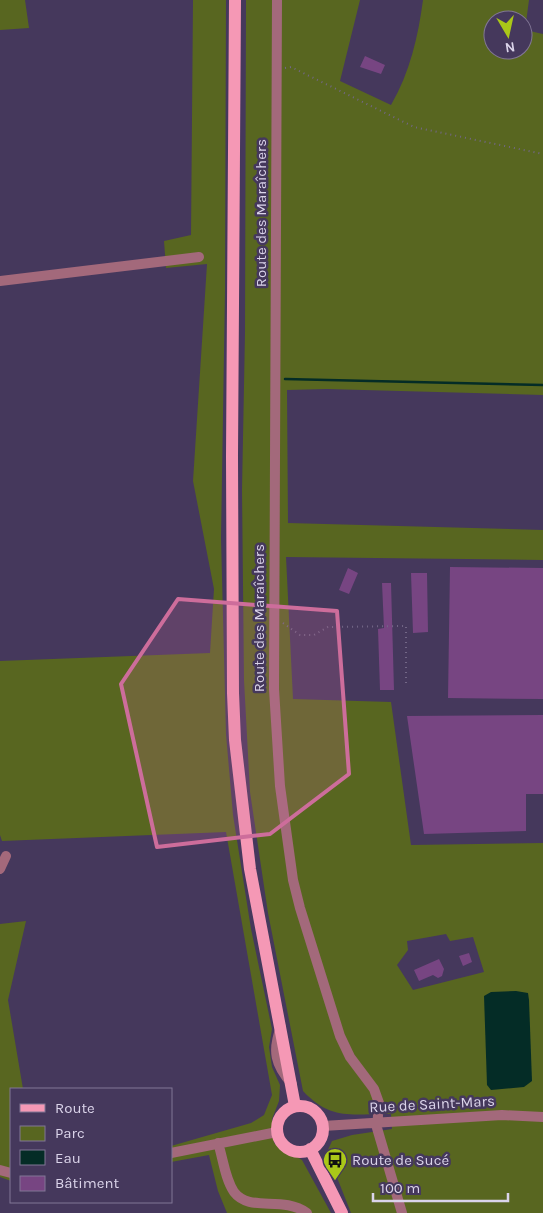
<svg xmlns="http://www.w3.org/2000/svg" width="543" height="1213" viewBox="0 0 543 1213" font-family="Karla,sans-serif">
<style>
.green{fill:#586620;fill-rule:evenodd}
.water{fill:#042c26}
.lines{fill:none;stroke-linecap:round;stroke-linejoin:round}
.stream{stroke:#042c26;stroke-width:2.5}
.building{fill:#774582}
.path{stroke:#736787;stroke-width:2;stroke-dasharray:1 4;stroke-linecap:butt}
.minor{stroke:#a3697b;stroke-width:10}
.major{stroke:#f598b5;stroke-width:12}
.marked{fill:#cd6d9b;fill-opacity:0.2;stroke:#cd6d9b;stroke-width:4;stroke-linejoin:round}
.labels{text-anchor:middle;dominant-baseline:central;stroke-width:5;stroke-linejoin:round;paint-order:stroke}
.street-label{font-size:15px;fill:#dbd4ea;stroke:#45385c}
.poi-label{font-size:15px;fill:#dbd4ea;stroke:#45385c;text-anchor:start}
</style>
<rect width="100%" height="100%" fill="#45385c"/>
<path class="green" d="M 0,0 L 25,0 L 29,28 L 0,30 Z
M 193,0 L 226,0 L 225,291 L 221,538 L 226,734 L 233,815 L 251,929 L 272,1029 L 269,1047 L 272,1067 L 280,1085 L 279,1101 L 272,1119 L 274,1143 L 302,1160 L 331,1213 L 227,1213 L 218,1191 L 209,1155 L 171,1162 L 171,1146 L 251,1123 L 264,1115 L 272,1095 L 226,832 L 2,841 L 0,835 L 0,661 L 210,653 L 214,589 L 193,481 L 207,264 L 166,268 L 164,241 L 191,235 Z
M 246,0 L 360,0 L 340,81 L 391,105 C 410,72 418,37 423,0 L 529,0 L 525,30 L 543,34 L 543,395 L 327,389 L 287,390 L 288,523 L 543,530 L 543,560 L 286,557 L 293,699 L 391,702 L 411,845 L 543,843 L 543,1213 L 351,1213 L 327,1152 L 332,1141 L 352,1135 L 392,1129 L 391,1114 C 354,1113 332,1122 303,1091 L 268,913 L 250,792 L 244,680 L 242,490 L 245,333 ZM 493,20 L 523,20 L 523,50 L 493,50 ZM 446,934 L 450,941 L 473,937 L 484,972 L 413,990 L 397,965 L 408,950 L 407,941 Z
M 26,921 L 8,1000 L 23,1089 L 11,1089 L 11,1181 L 0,1177 L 0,924 Z"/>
<path class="water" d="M 516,991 L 528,993 L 529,1000 L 532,1081 L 524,1087 L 491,1090 L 487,1085 L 484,996 L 491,992 Z"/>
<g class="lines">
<path class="stream" d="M 285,379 L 543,385"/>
</g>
<path class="building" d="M 365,56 L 385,65 L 381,74 L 360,67 Z
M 450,567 L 543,568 L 543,699 L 448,698 Z
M 348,568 L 358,573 L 349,594 L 339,590 Z
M 411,573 L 427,573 L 428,632 L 413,633 Z
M 382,583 L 391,583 L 394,690 L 380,690 L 378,629 L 384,628 Z
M 543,715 L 543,794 L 526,794 L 526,831 L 424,834 L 407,716 Z
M 469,953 L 472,962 L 463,966 L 459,956 Z
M 439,959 L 444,969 L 442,976 L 438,978 L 433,975 L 419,981 L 414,970 Z"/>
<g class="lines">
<path class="path" d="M 285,68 L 291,67 L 414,127 L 543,154
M 283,623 L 300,635 L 314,635 L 328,627 L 406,626 L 406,686"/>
<path class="minor" d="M 277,0 L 274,689 L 280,786 L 293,880 L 300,908 L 340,1036 L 350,1057 L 374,1089 L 379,1103 L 377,1128 L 402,1213
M 0,281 L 199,257
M 0,869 L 6,856
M 281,1027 C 272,1051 275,1065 292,1084
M 323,1126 L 502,1115 L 543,1117
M 218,1143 C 223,1158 225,1179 234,1192 C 250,1213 282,1195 307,1213
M 171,1153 L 277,1132
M 0,1170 L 11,1173"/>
<path class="major" d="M 235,0 L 232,456 L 233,693 L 235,740 L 250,869 L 295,1106
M277 1129a23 23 0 1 1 46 0a23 23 0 1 1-46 0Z
M 310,1149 L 342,1213"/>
</g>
<path class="marked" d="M 178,599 L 337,611 L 349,774 L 270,834 L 157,847 L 121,684 Z"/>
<defs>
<g id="bus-pin" transform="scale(1.25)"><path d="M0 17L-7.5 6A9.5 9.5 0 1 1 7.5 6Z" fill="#aac718" stroke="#45385c"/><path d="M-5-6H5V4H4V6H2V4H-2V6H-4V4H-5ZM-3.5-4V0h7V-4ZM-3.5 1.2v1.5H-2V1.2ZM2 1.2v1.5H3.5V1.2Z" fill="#111"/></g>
</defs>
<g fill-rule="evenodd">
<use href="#bus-pin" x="335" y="1160"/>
</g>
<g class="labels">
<g class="street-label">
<text transform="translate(261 213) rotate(-90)">Route des Maraîchers</text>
<text transform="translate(259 618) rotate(-90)">Route des Maraîchers</text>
<text transform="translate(432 1104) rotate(-3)">Rue de Saint-Mars</text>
</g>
<g class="poi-label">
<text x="352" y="1160">Route de Sucé</text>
</g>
</g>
<rect x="10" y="1088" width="162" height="115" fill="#45385c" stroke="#817695"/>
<rect x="20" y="1104" width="25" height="8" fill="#f598b5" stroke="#817695"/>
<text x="55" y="1113" font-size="15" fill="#dbd4ea">Route</text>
<rect x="20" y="1126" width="25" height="15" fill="#586620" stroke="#817695"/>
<text x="55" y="1138" font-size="15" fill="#dbd4ea">Parc</text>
<rect x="20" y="1150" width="25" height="15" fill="#042c26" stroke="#817695"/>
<text x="55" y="1163" font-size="15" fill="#dbd4ea">Eau</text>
<rect x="20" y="1176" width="25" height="15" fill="#774582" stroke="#817695"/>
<text x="55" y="1188" font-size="15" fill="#dbd4ea">Bâtiment</text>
<g transform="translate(508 35) rotate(171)"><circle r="24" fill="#45385c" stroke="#817695"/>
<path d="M0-4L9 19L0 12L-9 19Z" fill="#aac718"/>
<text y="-8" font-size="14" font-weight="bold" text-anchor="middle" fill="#dbd4ea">N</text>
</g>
<path d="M373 1193v8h135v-8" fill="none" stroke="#dbd4ea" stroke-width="2.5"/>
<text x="380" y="1193" font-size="15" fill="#dbd4ea" stroke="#45385c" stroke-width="4" paint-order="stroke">100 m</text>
</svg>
